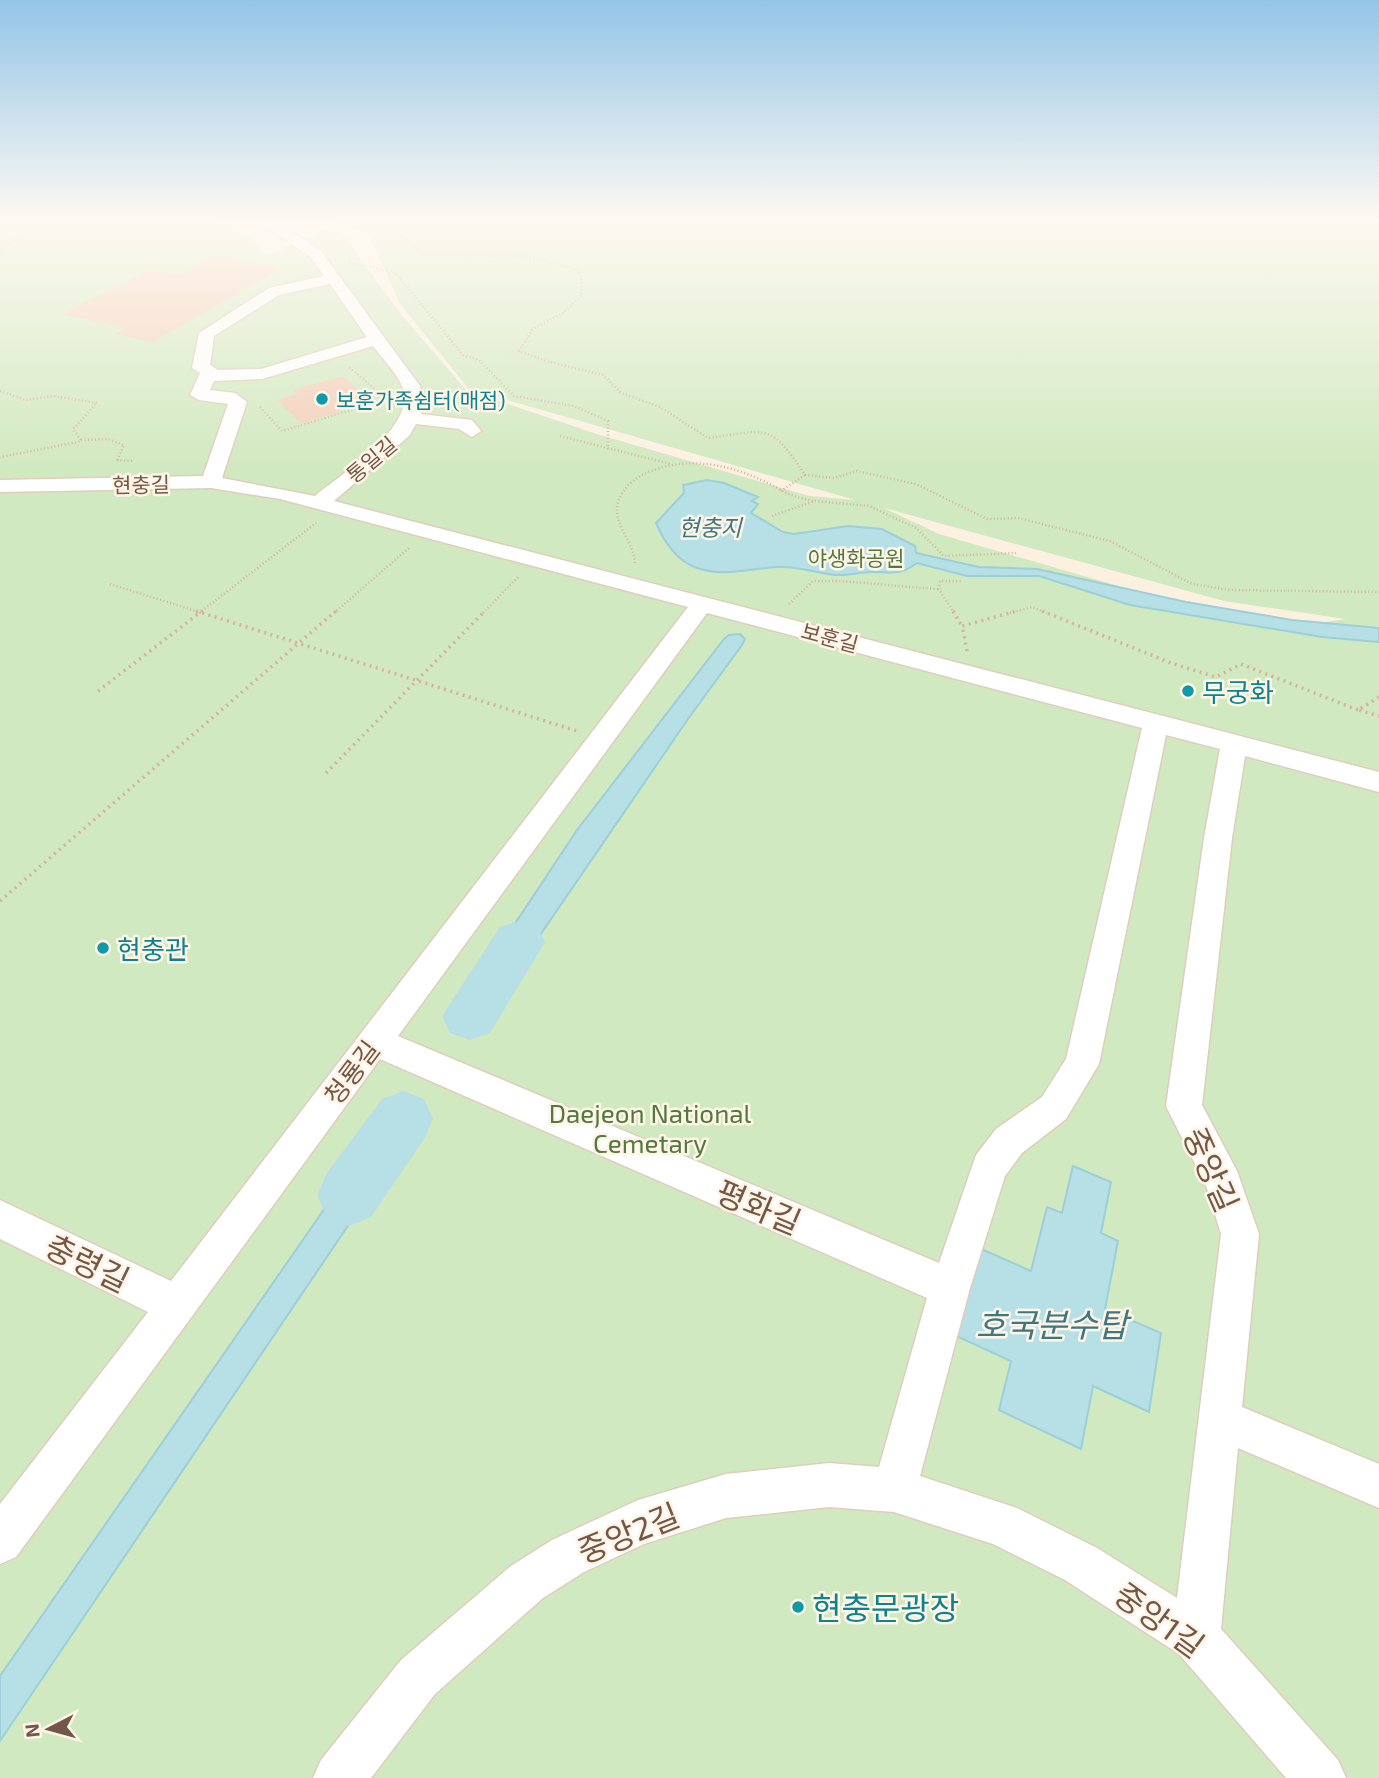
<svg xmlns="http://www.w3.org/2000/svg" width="1379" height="1778" viewBox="0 0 1379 1778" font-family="'Exo 2','Noto Sans KR',sans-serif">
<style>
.green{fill:#d1e9c0;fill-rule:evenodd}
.water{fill:#b6dfe6;stroke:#9ccfd7;stroke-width:2}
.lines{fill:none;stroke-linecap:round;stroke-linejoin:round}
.river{fill:#b6dfe6;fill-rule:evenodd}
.building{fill:#f2cfb9}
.minor-casing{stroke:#e0cdbd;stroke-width:3}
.path-far1{stroke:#d6b29c;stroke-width:2.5;stroke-dasharray:1 2.5;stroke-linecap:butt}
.path{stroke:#d6b29c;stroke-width:3.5;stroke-dasharray:2 4.5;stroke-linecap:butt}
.minor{fill:#fff;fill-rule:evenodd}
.culture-dot{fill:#0f9aa8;stroke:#fff5e7;stroke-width:2.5}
.labels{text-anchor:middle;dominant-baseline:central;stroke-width:5;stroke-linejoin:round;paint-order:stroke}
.far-culture-label{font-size:21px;fill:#0d838f;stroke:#fff5e7;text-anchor:start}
.far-street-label{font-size:21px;fill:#735748;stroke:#fff5e7}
.far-park-label{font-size:21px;fill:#527940;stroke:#fff5e7}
.far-water-label{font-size:23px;font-style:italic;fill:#3f7780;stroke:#fff5e7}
.culture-label{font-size:26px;fill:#0d838f;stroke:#fff5e7;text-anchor:start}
.street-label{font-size:26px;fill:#735748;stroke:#fff5e7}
.park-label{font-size:26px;fill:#527940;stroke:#fff5e7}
.near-street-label{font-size:32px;fill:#735748;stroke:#fff5e7}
.near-culture-label{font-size:32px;fill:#0d838f;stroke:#fff5e7;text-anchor:start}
.near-water-label{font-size:33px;font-style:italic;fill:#3f7780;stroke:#fff5e7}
</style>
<rect width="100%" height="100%" fill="#fcf1e1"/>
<path class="green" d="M 0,219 L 209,219 L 249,234 L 266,256 L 331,227 L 343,235 L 401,314 L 466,390 L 597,434 L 809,496 L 855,500 L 469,389 L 400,304 L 368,232 L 319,219 L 1379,219 L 1379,1778 L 0,1778 ZM 884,508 L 1224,601 L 1345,619 L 1284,629 L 1235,620 L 939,534 Z"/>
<path class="water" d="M 707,480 L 724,483 L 758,497 L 752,501 L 758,504 L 751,513 L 783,532 L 794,534 L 848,526 L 882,529 L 915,546 L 916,553 L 979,567 L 1037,569 L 1186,602 L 1292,620 L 1379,628 L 1379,642 L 1322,637 L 1130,605 L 1039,576 L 967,576 L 917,563 C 900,576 892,572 872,572 C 860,572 848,576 835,575 C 818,573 800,567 782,567 C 754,567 726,578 697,568 C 678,562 664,542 656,523 L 684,493 L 683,485 Z
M 740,634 L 745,639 L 742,645 L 688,719 L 499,995 L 479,1000 L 475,984 L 577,830 L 724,639 L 729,635 Z
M 388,1138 L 391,1162 L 0,1741 L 0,1676 L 366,1149 Z
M 1073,1166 L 1111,1182 L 1101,1233 L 1118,1241 L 1105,1309 L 1161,1333 L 1149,1412 L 1093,1386 L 1081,1449 L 999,1410 L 1011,1361 L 954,1335 L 979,1248 L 1031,1271 L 1047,1207 L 1062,1213 Z"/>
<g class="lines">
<path class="river" d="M 519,921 L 538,927 L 545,942 L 490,1033 L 470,1040 L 450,1033 L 442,1016 L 500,927 Z
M 403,1091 L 424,1099 L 433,1119 L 424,1139 L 371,1217 L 349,1226 L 327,1217 L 317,1195 L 327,1173 L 382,1099 Z"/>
</g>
<path class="building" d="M 214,256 L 281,269 L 152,342 L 115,334 L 127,328 L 62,314 L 150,270 L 178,275 Z
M 343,376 L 367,398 L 341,406 L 345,410 L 300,423 L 277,400 L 297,394 L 293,390 Z"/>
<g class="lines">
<g class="minor-casing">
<path id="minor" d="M 254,219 L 271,219 L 320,250 L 420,386 L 421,414 L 472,420 L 481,431 L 472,437 L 459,429 L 416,424 L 409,436 L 334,501 L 1379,772 L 1379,792 L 1245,756 L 1232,838 L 1202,1105 L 1237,1171 L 1259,1234 L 1242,1407 L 1379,1464 L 1379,1508 L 1238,1448 L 1221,1629 L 1338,1760 L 1346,1778 L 1286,1778 L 1179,1654 L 1065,1580 L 993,1544 L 894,1512 L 829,1507 L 726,1518 L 644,1544 L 584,1572 L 543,1598 L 435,1694 L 371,1778 L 313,1778 L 321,1760 L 401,1660 L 511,1566 L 552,1540 L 638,1500 L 726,1474 L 829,1463 L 879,1467 L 927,1298 L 380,1059 L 16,1557 L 0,1564 L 0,1504 L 148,1312 L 0,1239 L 0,1200 L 171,1281 L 688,607 L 280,499 L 211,488 L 0,492 L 0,480 L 203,476 L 228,404 L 199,400 L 190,395 L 200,373 L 192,368 L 199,333 L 269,288 L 324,276 L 310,256 ZM 330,284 L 367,337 L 261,369 L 218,370 L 210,365 L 214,336 L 279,295 ZM 373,346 C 382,358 396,372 402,386 C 419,426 341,474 315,496 L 222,478 L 247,402 L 235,393 L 210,390 L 214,381 L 262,379 ZM 707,613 L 1142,728 L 1066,1059 L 1042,1097 L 996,1129 L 976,1155 L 939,1263 L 398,1036 ZM 1166,735 L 1220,749 L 1204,838 L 1166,1106 L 1207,1188 L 1221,1234 L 1177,1598 L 1097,1548 L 1017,1508 L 920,1476 L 970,1288 L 1005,1176 L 1022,1153 L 1066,1119 L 1099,1064 Z"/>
</g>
<path class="path-far1" d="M 362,219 L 405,238 L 425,255 L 520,256 L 577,269 L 582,277 L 582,295 L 563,313 L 533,329 L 519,351 L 546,361 L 603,375 L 621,393 L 660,407 L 708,438 C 769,430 770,422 805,475 L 781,491
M 0,250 L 48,219
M 349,262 L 396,273 L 463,355 L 479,360 L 514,396 L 574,406 L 608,421 L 608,450
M 0,391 L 26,400 L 53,396 L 97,403 L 73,429 L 81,440 L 78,442 L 0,457
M 260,407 L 282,431 L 381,401 L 377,391 L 349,367
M 560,436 L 671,464
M 81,440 L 108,439 L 124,445 L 117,461
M 117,460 L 134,461
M 805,475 L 834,478 L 857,471 L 916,484 L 987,519 L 1018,518 L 1110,541 L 1192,584 L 1230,590 L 1379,592
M 772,516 L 815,501 L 869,506 L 916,528 L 944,556 L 1016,553
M 635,563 C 634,543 616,528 617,508 C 618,493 630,482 642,475 C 680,456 723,462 761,480 C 786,491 786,496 815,501
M 110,584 L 202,613
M 789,604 L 813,581 C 855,580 897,587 939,589
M 199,613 L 316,523
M 334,613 L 410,547
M 483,613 L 519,576
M 954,613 L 939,589 L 940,581 L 961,581
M 1010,613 L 1032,607 L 1047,613"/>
<path class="path" d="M 196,611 L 577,731
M 953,611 L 962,626
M 1042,611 L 1171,663 L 1216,677 L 1241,664 L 1358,710
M 967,651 L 962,626 L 1017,611
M 98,691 L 202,611
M 1379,697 L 1358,710 L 1379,716
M 326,773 L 485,611
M 0,901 L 336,611"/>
<use href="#minor" class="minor"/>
</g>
<linearGradient id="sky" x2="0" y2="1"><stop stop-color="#94c5e7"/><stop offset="0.47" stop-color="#fef9f2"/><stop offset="1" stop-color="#fef9f2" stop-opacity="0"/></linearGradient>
<rect width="1379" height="468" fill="url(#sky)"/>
<g class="culture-dot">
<circle cx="322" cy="399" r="7"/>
<circle cx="1188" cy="691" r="7"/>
<circle cx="103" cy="948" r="7"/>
<circle cx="798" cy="1607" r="7"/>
</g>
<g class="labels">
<g class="far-culture-label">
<text x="336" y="399">보훈가족쉼터(매점)</text>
</g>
<g class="far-street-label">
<text transform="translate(371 459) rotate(-40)">통일길</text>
<text transform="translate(141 484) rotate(-1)">현충길</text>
<text transform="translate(830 637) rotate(15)">보훈길</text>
</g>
<g class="far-park-label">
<text x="856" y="557">야생화공원</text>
</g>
<g class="far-water-label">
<text x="710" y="527">현충지</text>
</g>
<g class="culture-label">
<text x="1202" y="691">무궁화</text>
<text x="117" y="948">현충관</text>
</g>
<g class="street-label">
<text transform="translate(351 1072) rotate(-53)">청룡길</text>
</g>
<g class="park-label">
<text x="650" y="1112">Daejeon National<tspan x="650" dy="30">Cemetary</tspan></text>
</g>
<g class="near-street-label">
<text transform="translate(1212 1169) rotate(66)">중앙길</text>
<text transform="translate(759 1206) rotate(23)">평화길</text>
<text transform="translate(88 1262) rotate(26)">충령길</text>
<text transform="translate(628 1532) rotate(-22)">중앙2길</text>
<text transform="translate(1160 1619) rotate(36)">중앙1길</text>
</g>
<g class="near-culture-label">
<text x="812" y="1607">현충문광장</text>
</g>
<g class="near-water-label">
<text x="1052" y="1324">호국분수탑</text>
</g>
</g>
<g transform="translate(49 1729) rotate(264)" stroke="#fff5e7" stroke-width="5" paint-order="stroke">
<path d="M0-5L12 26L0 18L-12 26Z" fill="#735748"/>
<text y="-10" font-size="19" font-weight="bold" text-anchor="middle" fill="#735748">N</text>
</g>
</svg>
